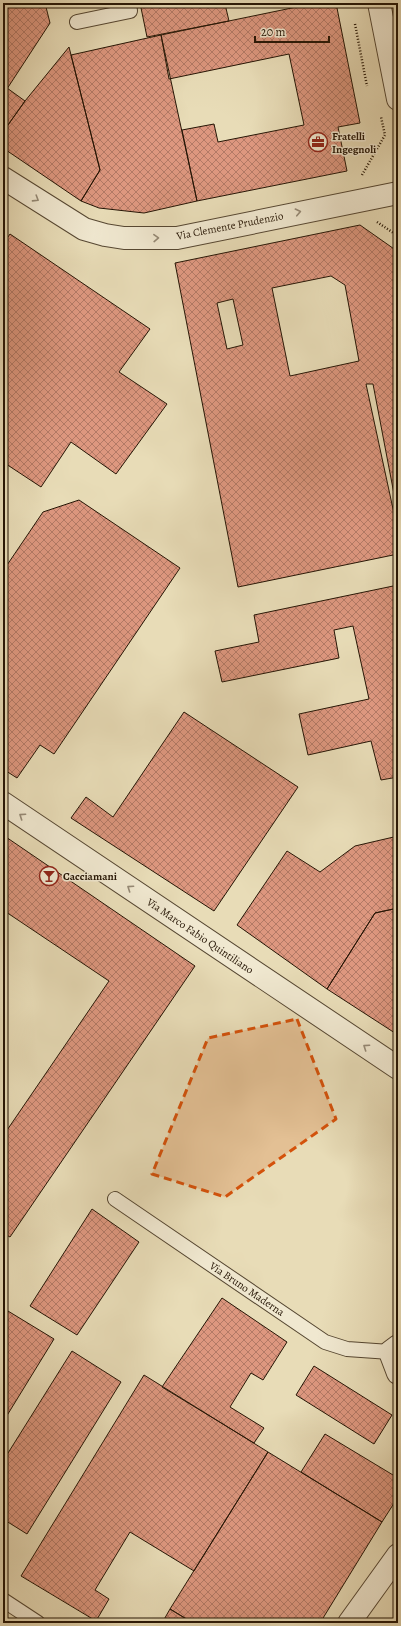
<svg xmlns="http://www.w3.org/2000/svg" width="401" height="1626" viewBox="0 0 401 1626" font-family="Alegreya,serif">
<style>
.building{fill:url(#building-cross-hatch);stroke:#251505;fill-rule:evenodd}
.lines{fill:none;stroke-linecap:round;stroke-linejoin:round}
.lane-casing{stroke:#564732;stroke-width:16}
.street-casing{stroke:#564732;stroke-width:24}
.path{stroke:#251505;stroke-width:2.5;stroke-dasharray:1 2;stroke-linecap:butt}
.lane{stroke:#f0e8d0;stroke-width:14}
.street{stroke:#f0e8d0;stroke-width:22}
.oneway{stroke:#958975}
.marked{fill:#d4520b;fill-opacity:0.2;stroke:#d4520b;stroke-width:3;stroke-dasharray:8 5;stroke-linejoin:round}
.labels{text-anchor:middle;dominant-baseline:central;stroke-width:3;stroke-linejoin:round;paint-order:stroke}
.poi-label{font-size:11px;font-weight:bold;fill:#251505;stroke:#f0e8d0;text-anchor:start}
.street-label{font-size:11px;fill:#251505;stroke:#f0e8d0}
</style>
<defs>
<pattern id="building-cross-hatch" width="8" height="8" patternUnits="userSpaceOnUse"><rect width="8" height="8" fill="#dd977f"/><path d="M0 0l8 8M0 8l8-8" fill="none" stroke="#b37a66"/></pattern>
</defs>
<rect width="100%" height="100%" fill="#e8dcb7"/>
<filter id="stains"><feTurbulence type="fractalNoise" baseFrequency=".005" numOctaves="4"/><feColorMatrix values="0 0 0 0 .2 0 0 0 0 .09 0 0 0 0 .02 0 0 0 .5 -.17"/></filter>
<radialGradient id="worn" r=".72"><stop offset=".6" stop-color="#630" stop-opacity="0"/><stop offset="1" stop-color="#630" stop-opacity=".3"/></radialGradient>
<path class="building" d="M 3,3 L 45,3 L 50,23 L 3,95 Z
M 140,3 L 230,3 L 225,4 L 229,21 L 147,37 Z
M 316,3 L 336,3 L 360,123 L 338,127 L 347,171 L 197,201 L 182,130 L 214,124 L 218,142 L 304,125 L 289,54 L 169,79 L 161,35 Z
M 161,35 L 197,201 L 144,213 L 99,208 L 81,201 L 100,170 L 71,55 Z
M 69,47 L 100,170 L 81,201 L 3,148 L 3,132 L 25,101 Z
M 7,88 L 25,101 L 3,132 L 3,95 Z
M 360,225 L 397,251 L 398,258 L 398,515 L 373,384 L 366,384 L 398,532 L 398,554 L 238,587 L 175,263 ZM 331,276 L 345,285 L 359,361 L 290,376 L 272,288 ZM 233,299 L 243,345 L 227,349 L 217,303 Z
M 10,234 L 150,329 L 119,372 L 167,404 L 116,474 L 71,442 L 41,487 L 3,462 L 3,244 Z
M 79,500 L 180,568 L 54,754 L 40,745 L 17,778 L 3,769 L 3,571 L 43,512 Z
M 398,585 L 398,777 L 381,780 L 371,741 L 308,755 L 299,714 L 369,699 L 353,626 L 334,630 L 339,658 L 222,682 L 215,651 L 259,642 L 254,615 Z
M 184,712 L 298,787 L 214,911 L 71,818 L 86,797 L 113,817 Z
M 3,835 L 195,966 L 10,1237 L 3,1233 L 3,1136 L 109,981 L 3,910 Z
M 398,836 L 398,908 L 375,913 L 327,989 L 237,925 L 287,851 L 320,872 L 355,846 Z
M 398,908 L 398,1035 L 327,989 L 375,913 Z
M 92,1209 L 139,1242 L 77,1335 L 30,1306 Z
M 222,1298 L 287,1342 L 263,1380 L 251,1373 L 230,1407 L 264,1428 L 254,1443 L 162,1387 Z
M 3,1308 L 54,1339 L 3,1422 Z
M 72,1351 L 121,1382 L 27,1534 L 3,1519 L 3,1461 Z
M 314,1366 L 392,1415 L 374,1444 L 296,1395 Z
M 144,1375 L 268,1452 L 194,1571 L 130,1532 L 95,1590 L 109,1599 L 96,1621 L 21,1576 Z
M 325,1434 L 398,1478 L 398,1497 L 382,1522 L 301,1472 Z
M 268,1452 L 382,1522 L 320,1623 L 193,1623 L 170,1609 Z
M 170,1609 L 193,1623 L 162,1623 Z"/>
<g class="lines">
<g class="lane-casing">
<path id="lane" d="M 77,22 L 130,11 L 129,3
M 115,1199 L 325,1342 L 347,1349 L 390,1352
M 3,1600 L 38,1623"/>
</g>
<g class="street-casing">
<path id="street" d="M 379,3 L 398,99
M 3,178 L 84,229 L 105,235 L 124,238 L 177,238 L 398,193
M 3,803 L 398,1068
M 398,1346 L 390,1352 L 398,1373
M 349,1623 L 398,1555"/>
</g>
<path class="path" d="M 355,24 L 367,86
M 362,175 L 385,135 L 381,117
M 377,222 L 398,236"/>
<use href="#lane" class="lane"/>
<use href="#street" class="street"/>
</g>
<defs><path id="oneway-chevron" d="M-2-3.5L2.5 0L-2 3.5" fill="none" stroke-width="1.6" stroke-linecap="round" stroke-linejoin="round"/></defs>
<g class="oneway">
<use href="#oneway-chevron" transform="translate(36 199) rotate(32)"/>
<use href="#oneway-chevron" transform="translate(298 212) rotate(-12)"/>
<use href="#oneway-chevron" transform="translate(156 238) rotate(-2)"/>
<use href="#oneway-chevron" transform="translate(22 816) rotate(-146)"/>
<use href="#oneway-chevron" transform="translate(130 888) rotate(-146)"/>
<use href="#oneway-chevron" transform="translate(366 1047) rotate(-146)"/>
</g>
<path class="marked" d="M 297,1019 L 336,1119 L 225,1197 L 152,1174 L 208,1038 Z"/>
<defs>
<g id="office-ring" transform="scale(1)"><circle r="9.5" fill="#f0e8d0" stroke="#8f2418" stroke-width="1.5"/><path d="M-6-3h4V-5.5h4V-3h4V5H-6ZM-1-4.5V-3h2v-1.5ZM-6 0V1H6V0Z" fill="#8f2418"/></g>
<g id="bar-ring" transform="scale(1)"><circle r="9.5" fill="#f0e8d0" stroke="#8f2418" stroke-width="1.5"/><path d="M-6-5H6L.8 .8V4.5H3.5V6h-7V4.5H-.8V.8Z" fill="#8f2418"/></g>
</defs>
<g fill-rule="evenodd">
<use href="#office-ring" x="318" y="142"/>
<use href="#bar-ring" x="49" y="876"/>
</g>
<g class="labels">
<g class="poi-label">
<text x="332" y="136">Fratelli<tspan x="332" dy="13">Ingegnoli</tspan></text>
<text x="63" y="876">Cacciamani</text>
</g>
<g class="street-label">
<text transform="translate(230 226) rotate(-11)">Via Clemente Prudenzio</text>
<text transform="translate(200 936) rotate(34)">Via Marco Fabio Quintiliano</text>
<text transform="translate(247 1289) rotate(34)">Via Bruno Maderna</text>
</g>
</g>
<rect width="401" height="1626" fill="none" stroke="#e8dcb7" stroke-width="16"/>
<rect x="4" y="4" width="393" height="1618" fill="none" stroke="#251505" stroke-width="2"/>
<rect x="8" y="8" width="385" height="1610" fill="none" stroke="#251505"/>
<path d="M255 36v6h74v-6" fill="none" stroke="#251505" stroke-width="2"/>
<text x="261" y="36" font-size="12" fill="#251505" stroke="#f0e8d0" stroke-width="3" paint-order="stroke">20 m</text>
<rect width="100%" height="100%" filter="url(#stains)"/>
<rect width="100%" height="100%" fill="url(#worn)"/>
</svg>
